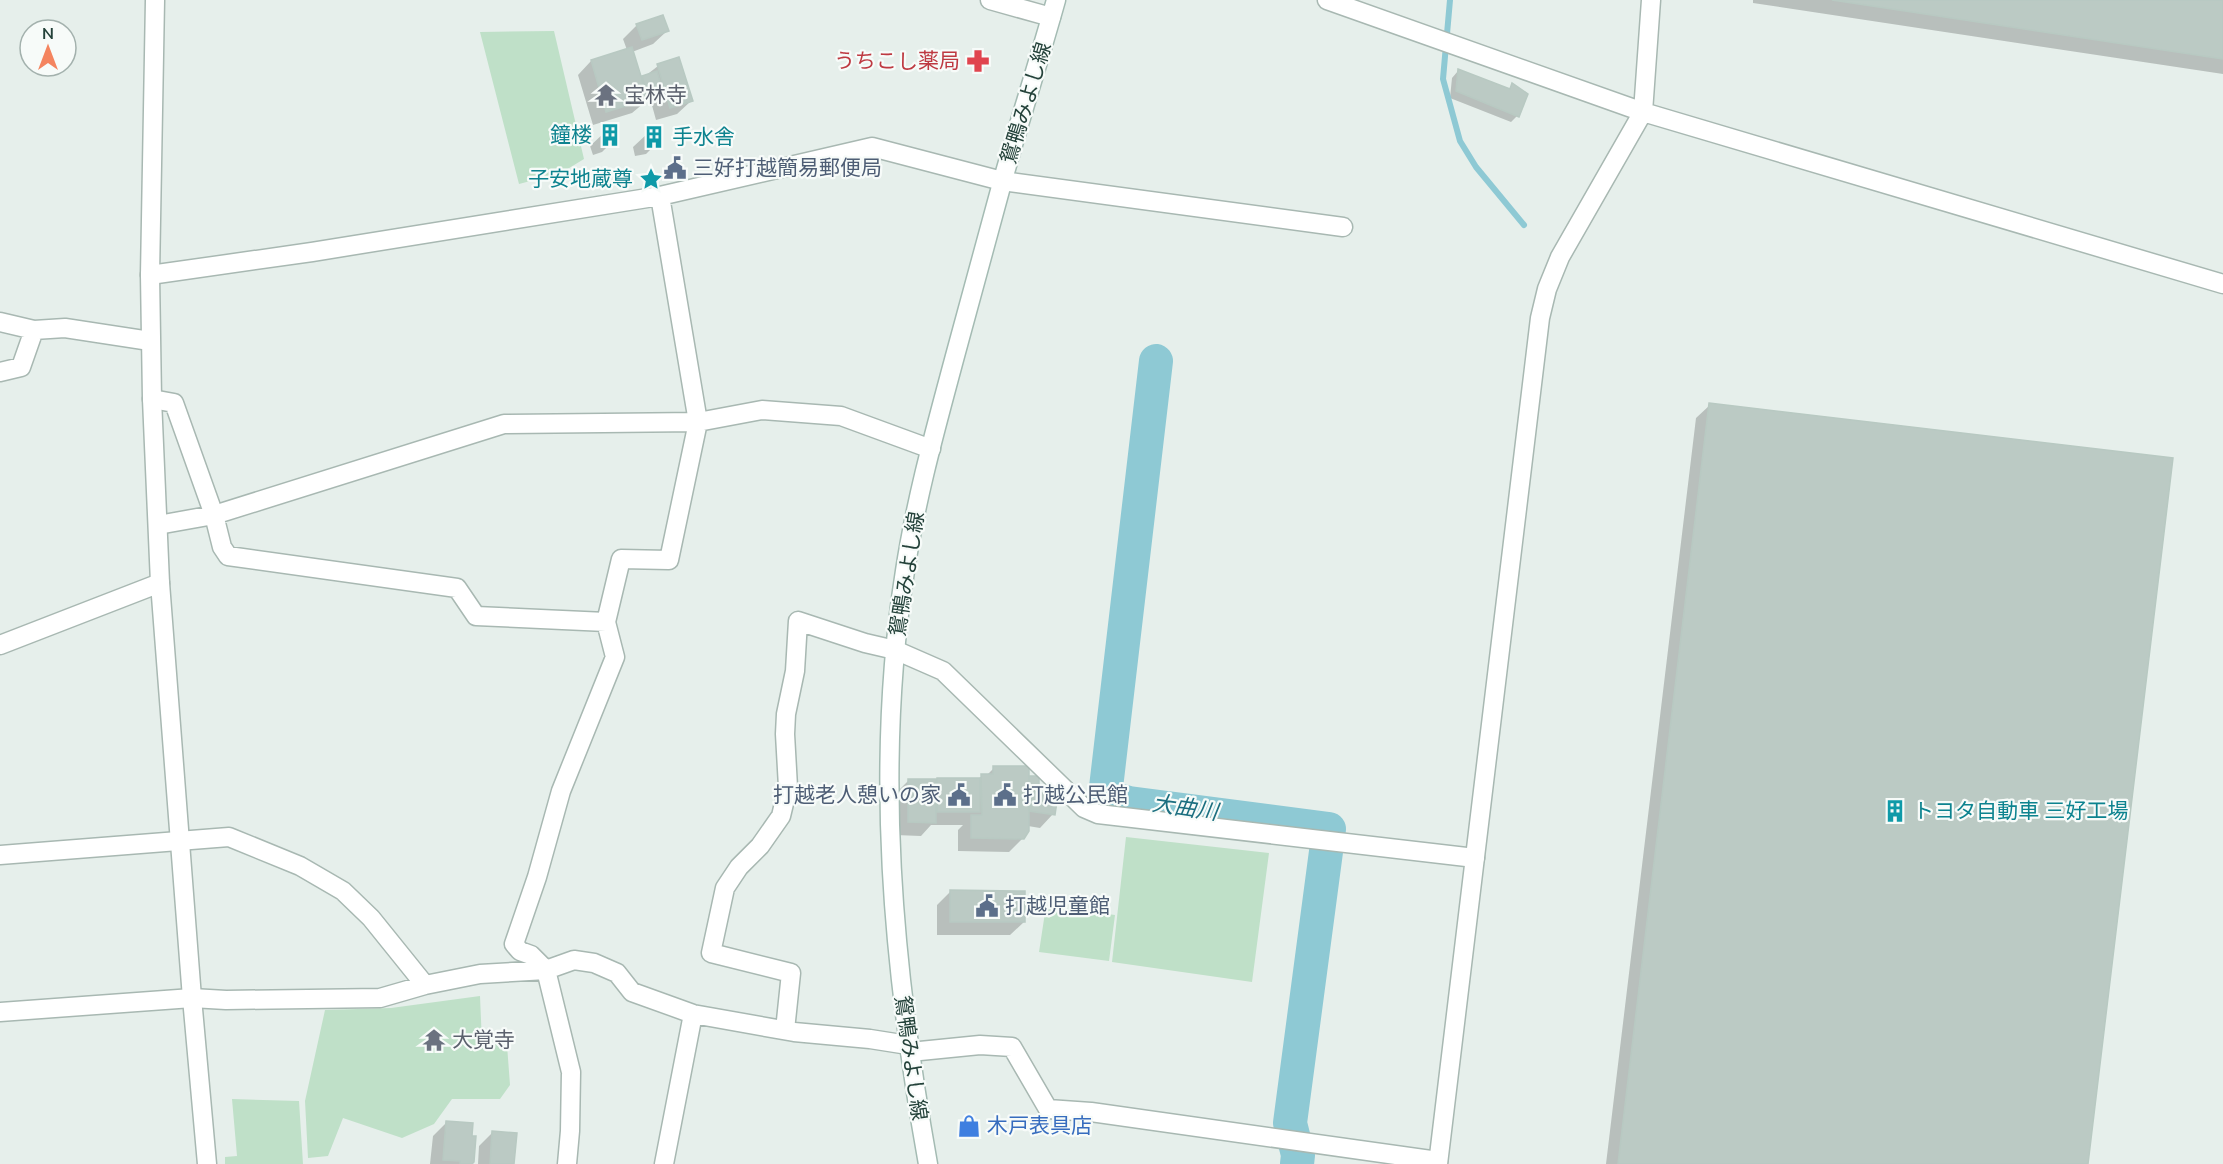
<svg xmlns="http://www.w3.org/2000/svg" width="2223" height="1164" viewBox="0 0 2223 1164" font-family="'Nunito Sans','Noto Sans JP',sans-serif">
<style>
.green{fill:#bfe0c8}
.shadow{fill:#0003}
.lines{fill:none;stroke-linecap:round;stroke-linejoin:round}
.stream{stroke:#8ec9d4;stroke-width:6}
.river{stroke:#8ec9d4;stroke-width:34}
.building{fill:#bbcac4;stroke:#b8c9c2;stroke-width:1.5}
.minor-casing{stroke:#a8b8b2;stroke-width:21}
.tertiary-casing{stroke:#a8b8b2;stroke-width:21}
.secondary-casing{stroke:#a4bbb3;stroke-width:21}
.minor{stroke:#fff;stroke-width:18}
.tertiary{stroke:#fff;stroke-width:18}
.secondary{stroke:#fff;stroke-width:18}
.labels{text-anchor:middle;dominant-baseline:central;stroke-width:4.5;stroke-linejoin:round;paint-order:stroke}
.health-label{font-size:21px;fill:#be3a42;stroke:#f7fbf9;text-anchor:end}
.worship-label{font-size:21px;fill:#5b616d;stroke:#f7fbf9;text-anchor:start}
.street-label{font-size:21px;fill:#24423a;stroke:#f7fbf9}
.culture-label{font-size:21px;fill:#0d838f;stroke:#f7fbf9;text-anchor:end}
.service-label{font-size:21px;fill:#4e5e75;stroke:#f7fbf9;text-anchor:start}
.shop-label{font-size:21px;fill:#366cbe;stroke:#f7fbf9;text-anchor:start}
.water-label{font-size:22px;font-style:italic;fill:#1c6f80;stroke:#f7fbf9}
</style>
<rect width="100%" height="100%" fill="#e6efeb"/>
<path class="green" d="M 554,31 L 584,159 L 561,173 L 519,184 L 480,32 Z
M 1126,837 L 1269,853 L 1252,982 L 1112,962 Z
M 1046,906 L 1115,915 L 1109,961 L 1039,952 Z
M 480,996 L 482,1043 L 507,1045 L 510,1085 L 500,1099 L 452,1099 L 434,1124 L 402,1138 L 343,1118 L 328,1156 L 308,1158 L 305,1101 L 325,1010 L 391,1008 Z
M 232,1099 L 299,1101 L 303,1164 L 225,1164 L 225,1157 L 237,1156 Z"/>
<path class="shadow" d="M 1753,0 L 2223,0 L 2223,74 L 1753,3 Z
M 637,25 L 667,31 L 653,44 L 632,52 L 640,80 L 658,66 L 691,101 L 677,114 L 656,120 L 650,98 L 632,113 L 593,125 L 578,75 L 591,61 L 627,50 L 623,39 Z
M 1458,71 L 1508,90 L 1512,85 L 1517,116 L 1511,122 L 1450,98 L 1452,78 Z
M 604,133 L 615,139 L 602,152 L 593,155 L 590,146 Z
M 647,134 L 659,141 L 646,154 L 635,156 L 633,147 Z
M 1710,405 L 2086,1164 L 1606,1164 L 1696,418 Z
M 994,768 L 1028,777 L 1037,788 L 1033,793 L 1053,814 L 1040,828 L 1028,826 L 1023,838 L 1009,852 L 958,851 L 958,830 L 963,825 L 931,825 L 921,836 L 895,835 L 895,794 L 909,780 L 934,783 L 938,780 L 978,779 L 982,776 L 986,776 Z
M 950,892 L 1024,922 L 1010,935 L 937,935 L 937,905 Z
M 447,1122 L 471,1164 L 430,1164 L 433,1136 Z
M 493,1132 L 513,1164 L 478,1164 L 479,1146 Z"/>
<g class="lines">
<path class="stream" d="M 1450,0 L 1443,79 L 1460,141 L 1476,167 L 1524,225"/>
<path class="river" d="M 1156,361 L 1105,796 L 1129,803 L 1329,829 L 1290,1123 L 1298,1155 L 1297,1164"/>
</g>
<path class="building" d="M 1832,0 L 2223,0 L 2223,59 Z
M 663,15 L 669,31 L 642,40 L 636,24 Z
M 632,47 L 648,99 L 606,112 L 591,60 Z
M 679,57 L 693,101 L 670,108 L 657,64 Z
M 1458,69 L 1510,89 L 1512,83 L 1528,94 L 1519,117 L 1456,91 Z
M 657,71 L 662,88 L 647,93 L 642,76 Z
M 614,128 L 617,139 L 607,142 L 603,131 Z
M 659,130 L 661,141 L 648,143 L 646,132 Z
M 1709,403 L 2173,458 L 2088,1164 L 1618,1164 Z
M 993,766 L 1029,766 L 1029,831 L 1024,839 L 971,838 L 971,815 L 982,815 L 981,774 L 993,774 Z
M 1029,776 L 1039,776 L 1039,789 L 1029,789 Z
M 937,778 L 980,778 L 980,812 L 937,812 Z
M 908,779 L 936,779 L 936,823 L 908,822 Z
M 1032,791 L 1058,795 L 1055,815 L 1029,811 Z
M 950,890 L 1025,891 L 1025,922 L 950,922 Z
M 446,1121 L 473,1123 L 472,1136 L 476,1136 L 474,1162 L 472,1164 L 460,1164 L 460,1161 L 443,1160 Z
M 492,1131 L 517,1133 L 514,1164 L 490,1164 Z"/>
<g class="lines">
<g class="minor-casing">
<path id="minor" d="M 990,0 L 1051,17
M 150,275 L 312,252 L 660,196 L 872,147 L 1002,181 L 1343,227
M 0,322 L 34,330
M 0,372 L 21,367 L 34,330 L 65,328 L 150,341
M 152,399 L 174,403 L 214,515 L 222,547 L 228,556 L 457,588 L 476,616 L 606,622
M 158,525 L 214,515 L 504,424 L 698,422 L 762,410 L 841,416 L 931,449
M 0,645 L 160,583
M 0,855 L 229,837 L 300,866 L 343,891 L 371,918 L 425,985
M 0,1012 L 192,998 L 226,1000 L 380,998 L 425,985 L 480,974 L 546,970 L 574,960 L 594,963 L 617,973 L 632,992 L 693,1014 L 794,1032 L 870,1039 L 908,1045
M 785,1030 L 791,973 L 711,953 L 725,888 L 739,867 L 760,846 L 781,816 L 788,787 L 785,734 L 786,714 L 795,671 L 798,621 L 865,643 L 895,650 L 943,671 L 1084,808 L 1098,814 L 1475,858
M 910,1052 L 980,1045 L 1012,1047 L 1048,1109 L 1091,1112 L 1438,1161
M 567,1164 L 570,1131 L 571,1072 L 546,970 L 531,955 L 520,951 L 514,944 L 537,877 L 561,791 L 615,657 L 606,622 L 621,559 L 669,560 L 698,422 L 660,196
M 664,1164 L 693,1014"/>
</g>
<g class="tertiary-casing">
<path id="tertiary" d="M 155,0 L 150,275 L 152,399 L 160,583 L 192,998 L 207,1164
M 1327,0 L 1643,112 L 2223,284
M 1438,1164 L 1540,318 L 1547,289 L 1560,257 L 1643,112 L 1651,0"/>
</g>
<g class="secondary-casing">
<path id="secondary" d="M 928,1164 C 893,969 874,768 905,571 C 916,498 936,427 955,356 C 971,298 986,240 1002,183 C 1019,122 1039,61 1056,0"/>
</g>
<use href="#minor" class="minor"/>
<use href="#tertiary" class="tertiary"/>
<use href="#secondary" class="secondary"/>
</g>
<defs>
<g id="pharmacy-bare" transform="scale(1.8)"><path d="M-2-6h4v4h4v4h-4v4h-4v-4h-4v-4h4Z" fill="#e0444e" stroke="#f7fbf9" stroke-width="2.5" paint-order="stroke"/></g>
<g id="temple-bare" transform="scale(1.8)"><path d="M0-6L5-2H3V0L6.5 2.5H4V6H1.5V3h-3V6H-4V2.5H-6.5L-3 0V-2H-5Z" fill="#6b7280" stroke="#f7fbf9" stroke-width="2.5" paint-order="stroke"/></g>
<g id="building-bare" transform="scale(1.8)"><path d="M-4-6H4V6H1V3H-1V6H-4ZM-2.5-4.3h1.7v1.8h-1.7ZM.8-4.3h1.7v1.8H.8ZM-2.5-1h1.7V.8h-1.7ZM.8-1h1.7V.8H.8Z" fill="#0f9aa8" stroke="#f7fbf9" stroke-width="2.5" paint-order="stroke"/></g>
<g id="civic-bare" transform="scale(1.8)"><path d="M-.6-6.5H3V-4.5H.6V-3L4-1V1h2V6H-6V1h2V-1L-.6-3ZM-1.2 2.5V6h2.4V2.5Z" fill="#5c6f8a" stroke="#f7fbf9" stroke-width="2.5" paint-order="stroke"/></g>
<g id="sight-bare" transform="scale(1.8)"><path d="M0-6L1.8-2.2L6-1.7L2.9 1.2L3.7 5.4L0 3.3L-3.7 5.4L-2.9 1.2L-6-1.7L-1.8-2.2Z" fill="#0f9aa8" stroke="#f7fbf9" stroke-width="2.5" paint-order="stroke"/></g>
<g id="shop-bare" transform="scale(1.8)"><path d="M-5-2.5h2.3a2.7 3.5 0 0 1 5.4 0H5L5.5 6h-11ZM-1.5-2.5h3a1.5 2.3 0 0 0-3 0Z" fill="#3f7fe0" stroke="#f7fbf9" stroke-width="2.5" paint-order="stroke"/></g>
</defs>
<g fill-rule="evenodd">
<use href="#pharmacy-bare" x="978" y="61"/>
<use href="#temple-bare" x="606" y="95"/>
<use href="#building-bare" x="610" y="135"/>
<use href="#building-bare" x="654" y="137"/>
<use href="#civic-bare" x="675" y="168"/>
<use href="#sight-bare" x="651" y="179"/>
<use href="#civic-bare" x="959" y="795"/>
<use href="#civic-bare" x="1005" y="795"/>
<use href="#building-bare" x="1895" y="811"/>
<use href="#civic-bare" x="987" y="906"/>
<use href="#temple-bare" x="434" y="1040"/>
<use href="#shop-bare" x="969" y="1126"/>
</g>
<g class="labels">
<g class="health-label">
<text x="960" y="61">うちこし薬局</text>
</g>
<g class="worship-label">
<text x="624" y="95">宝林寺</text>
<text x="452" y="1040">大覚寺</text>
</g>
<g class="street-label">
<text transform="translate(1026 103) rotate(-73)">鴛鴨みよし線</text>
<text transform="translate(907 574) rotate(-81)">鴛鴨みよし線</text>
<text transform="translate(911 1058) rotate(82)">鴛鴨みよし線</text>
</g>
<g class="culture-label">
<text x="592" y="135">鐘楼</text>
<text x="672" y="137" text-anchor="start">手水舎</text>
<text x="633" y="179">子安地蔵尊</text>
<text x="1913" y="811" text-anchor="start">トヨタ自動車 三好工場</text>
</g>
<g class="service-label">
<text x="693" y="168">三好打越簡易郵便局</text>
<text x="941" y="795" text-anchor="end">打越老人憩いの家</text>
<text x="1023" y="795">打越公民館</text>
<text x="1005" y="906">打越児童館</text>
</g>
<g class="shop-label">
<text x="987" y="1126">木戸表具店</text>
</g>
<g class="water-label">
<text transform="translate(1185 808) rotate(8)">大曲川</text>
</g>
</g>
<g transform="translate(48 48)"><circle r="28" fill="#f7fbf9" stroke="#a3b1ad" stroke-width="1.5"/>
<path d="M0-4.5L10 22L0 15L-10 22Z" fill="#f4845f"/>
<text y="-9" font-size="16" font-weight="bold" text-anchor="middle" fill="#24423a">N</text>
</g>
</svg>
